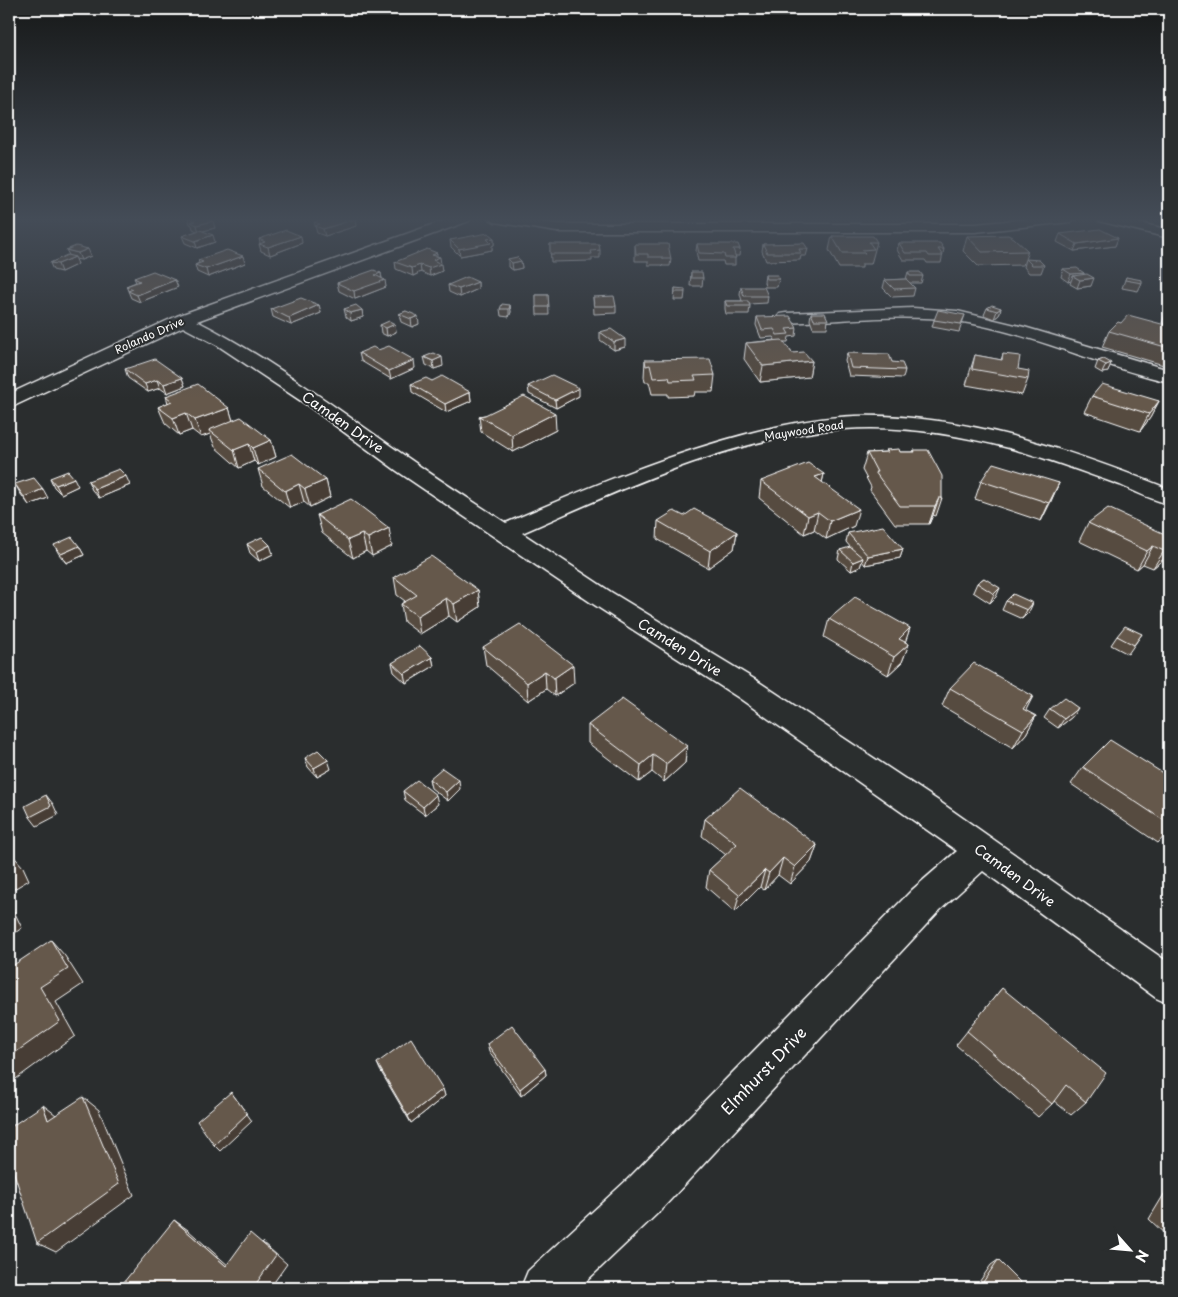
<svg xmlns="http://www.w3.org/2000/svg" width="1178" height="1297" viewBox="0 0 1178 1297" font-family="'Playpen Sans',sans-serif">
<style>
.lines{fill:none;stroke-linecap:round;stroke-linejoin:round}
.minor-casing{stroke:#fff;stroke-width:3}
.minor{fill:#2a2d2e;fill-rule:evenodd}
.wall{fill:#574c41;stroke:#fff}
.shaded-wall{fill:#473e35;stroke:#fff}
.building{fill:#65584c;stroke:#fff}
.labels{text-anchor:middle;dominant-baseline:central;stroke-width:4;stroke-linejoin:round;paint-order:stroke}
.far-street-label{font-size:11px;fill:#fff;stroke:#2a2d2e}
.street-label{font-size:14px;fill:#fff;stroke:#2a2d2e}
.near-street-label{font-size:16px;fill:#fff;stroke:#2a2d2e}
</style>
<rect width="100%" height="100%" fill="#2a2d2e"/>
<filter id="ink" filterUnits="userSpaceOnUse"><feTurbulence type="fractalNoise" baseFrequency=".02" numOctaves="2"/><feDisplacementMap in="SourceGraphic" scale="10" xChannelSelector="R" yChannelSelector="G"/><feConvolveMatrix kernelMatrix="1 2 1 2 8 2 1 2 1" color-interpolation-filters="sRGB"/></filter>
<g filter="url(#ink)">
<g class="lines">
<g class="minor-casing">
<path id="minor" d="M 451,218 L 471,218 L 469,221 L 197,321 C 273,360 341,412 411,460 C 442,482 474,502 506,523 C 587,488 668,454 754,432 C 787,424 821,417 855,416 C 964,413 1069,450 1169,489 L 1169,504 C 1152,500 1136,492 1120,485 C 1083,472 1046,458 1009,448 C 955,434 899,425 844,429 C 736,435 620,490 522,533 L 611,592 L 759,682 L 940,802 L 1169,963 L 1169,1004 L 1156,998 L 983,871 L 938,912 L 660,1211 L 579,1288 L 521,1288 L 528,1271 L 628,1179 L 912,890 L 957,851 L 739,698 L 593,604 L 397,471 L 307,405 L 217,345 L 183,327 L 16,405 L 9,407 L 9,394 L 177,316 Z
M 488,218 L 516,218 L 557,224 L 975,224 L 1038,218 L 1077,218 L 1070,222 L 975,232 L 557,232 L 495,222 Z
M 1097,218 L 1121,218 L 1169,230 L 1169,238 L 1099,221 Z
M 913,308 L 957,311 L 1024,327 L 1169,370 L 1169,382 C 1098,366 1030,332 957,321 C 904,313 840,321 786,323 L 780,322 L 777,318 L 780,314 L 786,313 Z"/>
</g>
<use href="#minor" class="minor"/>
</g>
<path class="wall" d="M 188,218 L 206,218 L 215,228 L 203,231 L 215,242 L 197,248 L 185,243 L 182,236 L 197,231 L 193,229 L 192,225 L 190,224 Z
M 314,222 L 356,226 L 325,236 L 317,233 Z
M 1060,234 L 1118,238 L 1115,246 L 1074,251 L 1057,242 Z
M 832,236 L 877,242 L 871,264 L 862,264 L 862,268 L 839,268 L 829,250 Z
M 967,236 L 1028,251 L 1023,265 L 978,266 L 963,251 Z
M 494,238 L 494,245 L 492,246 L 492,250 L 460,256 L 451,247 L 450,240 Z
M 259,239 L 302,243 L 270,255 L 261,251 L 259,244 L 260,243 Z
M 899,243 L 944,249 L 941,263 L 927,263 L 925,260 L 903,260 L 897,250 Z
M 550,244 L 600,250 L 600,258 L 592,258 L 592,261 L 551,262 Z
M 635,244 L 671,259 L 670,266 L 663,266 L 662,265 L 648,265 L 648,261 L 635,261 Z
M 697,244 L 740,249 L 739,256 L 735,256 L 735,265 L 724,265 L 723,261 L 698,261 L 696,251 Z
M 763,244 L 808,249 L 806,256 L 801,256 L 800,260 L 766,261 L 762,251 Z
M 66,250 L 91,256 L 81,260 L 75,259 L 78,264 L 61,272 L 53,270 L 50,263 L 69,255 Z
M 437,256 L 440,263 L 442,271 L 430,276 L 421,272 L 413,276 L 396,269 L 395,262 Z
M 508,259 L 521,261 L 522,268 L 513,270 L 508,267 Z
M 1026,259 L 1044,265 L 1041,273 L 1029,273 L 1024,267 Z
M 198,260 L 245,263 L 208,277 L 197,272 L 195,265 L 199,263 Z
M 1063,269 L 1084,273 L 1084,275 L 1091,286 L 1077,288 L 1070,284 L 1071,281 L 1068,282 L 1061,277 Z
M 691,272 L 703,278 L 702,286 L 690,286 Z
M 908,272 L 923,276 L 921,283 L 910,283 L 915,288 L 913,296 L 892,297 L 883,288 L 885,280 L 906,279 Z
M 381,273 L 382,278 L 386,287 L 355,299 L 339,291 L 337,283 Z
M 765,275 L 779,279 L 777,287 L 765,287 L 764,282 Z
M 1126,277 L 1142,283 L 1138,291 L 1122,288 Z
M 1169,277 L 1169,288 L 1167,287 L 1167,281 Z
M 134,278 L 178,287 L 140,302 L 131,298 L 126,286 L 136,282 Z
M 478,282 L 478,289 L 460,297 L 449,292 L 448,285 Z
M 741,287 L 768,296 L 767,303 L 749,304 L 750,306 L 749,314 L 726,314 L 725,309 L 725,301 L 742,301 L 740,294 Z
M 675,288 L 685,292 L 684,300 L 674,300 Z
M 536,295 L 548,295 L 549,315 L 537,315 Z
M 593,297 L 616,306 L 616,313 L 594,314 Z
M 1169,304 L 1169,324 L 1162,323 Z
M 319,305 L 321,313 L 291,325 L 273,317 L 271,309 Z
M 510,305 L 511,312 L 509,317 L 501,316 L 500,309 Z
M 987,308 L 1001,308 L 999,315 L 994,319 L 984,315 Z
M 344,309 L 362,310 L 363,317 L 351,321 L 346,317 Z
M 406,311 L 419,324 L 412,327 L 401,322 L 399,314 Z
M 811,313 L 828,320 L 827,328 L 813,328 L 810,320 Z
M 965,315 L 959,332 L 932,327 L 934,320 Z
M 757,317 L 797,328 L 796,336 L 789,337 L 788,342 L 784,342 L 792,353 L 812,361 L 809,377 L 760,382 L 744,359 L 746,343 L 775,340 L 773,337 L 761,338 L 756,325 Z
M 1121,323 L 1169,326 L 1169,364 L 1167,366 L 1102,347 L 1109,331 Z
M 395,324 L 396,332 L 387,336 L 381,333 L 380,325 Z
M 600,332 L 625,347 L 614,350 L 600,340 Z
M 359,353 L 415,368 L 391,379 L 361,361 Z
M 847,353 L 892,362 L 905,370 L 903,378 L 849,376 L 845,361 Z
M 1003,354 L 1028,379 L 1022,395 L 966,385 L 970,371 L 975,355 L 1001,360 Z
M 424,357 L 443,366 L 434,369 L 426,365 Z
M 1104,359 L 1108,372 L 1102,373 L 1095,369 L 1098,361 Z
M 645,360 L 715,375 L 713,392 L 695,392 L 694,396 L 668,397 L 668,394 L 652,394 L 649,382 L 645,382 L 644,377 Z
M 125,369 L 182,378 L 185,386 L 167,393 L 160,388 L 148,392 L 128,378 Z
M 432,381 L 470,392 L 471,401 L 446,412 L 412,392 L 411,384 Z
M 528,386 L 579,396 L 556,408 L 529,394 Z
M 166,396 L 229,408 L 233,421 L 271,440 L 276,457 L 258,465 L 254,461 L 239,468 L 215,447 L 210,434 L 201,437 L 192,430 L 179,435 L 165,423 L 158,407 L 168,403 Z
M 1092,396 L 1159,401 L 1150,418 L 1140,431 L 1084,412 Z
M 485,415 L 556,430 L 513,452 L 481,432 L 479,416 Z
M 886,450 L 900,452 L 913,452 L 914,450 L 942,498 L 936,516 L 933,515 L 929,524 L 895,524 L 870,490 L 871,487 L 862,470 L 867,453 L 886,452 Z
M 258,469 L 326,480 L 330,497 L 310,507 L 304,502 L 290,508 L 263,486 Z
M 824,474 L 822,483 L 854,526 L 826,539 L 814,530 L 804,534 L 759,498 L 761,481 Z
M 50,478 L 78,486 L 61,494 L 54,487 Z
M 88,481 L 130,485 L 99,498 L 92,490 Z
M 981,481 L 1059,483 L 1051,501 L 1041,521 L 975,499 Z
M 15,484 L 48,498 L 29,505 L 20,493 Z
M 317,515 L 392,546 L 372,556 L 366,551 L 353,558 L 322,533 Z
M 684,516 L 737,532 L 734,549 L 708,568 L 657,539 L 658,521 Z
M 1088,523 L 1169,536 L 1169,551 L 1166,557 L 1153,568 L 1143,564 L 1137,569 L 1079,541 Z
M 848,533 L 903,549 L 900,558 L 865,565 L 862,561 L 860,567 L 851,571 L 838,559 L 840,550 L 851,548 L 846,542 Z
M 247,544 L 273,554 L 259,561 L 250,553 Z
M 54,545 L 79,546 L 84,555 L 66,563 L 59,554 Z
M 394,577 L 478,590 L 480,607 L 457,622 L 449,616 L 420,634 L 404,622 L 401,604 L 405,601 L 397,595 Z
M 984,578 L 996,597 L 990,603 L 973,592 L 977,583 Z
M 1013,594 L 1029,612 L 1022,619 L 1002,610 L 1006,601 Z
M 829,619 L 910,628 L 905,642 L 909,644 L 902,662 L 888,675 L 824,637 Z
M 1142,634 L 1128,654 L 1111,645 L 1117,636 Z
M 483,647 L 574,683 L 555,696 L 546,689 L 528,701 L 486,665 Z
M 432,657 L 434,666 L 406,683 L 394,672 L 392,663 Z
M 950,688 L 1033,696 L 1025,711 L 1036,716 L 1026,734 L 1013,748 L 942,706 Z
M 1050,709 L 1072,717 L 1058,728 L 1044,718 Z
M 588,725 L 687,746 L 685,763 L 664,782 L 652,772 L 639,782 L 588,743 Z
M 305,758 L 331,769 L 317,777 L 308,767 Z
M 1083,767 L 1169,777 L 1169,831 L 1158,843 L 1071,784 Z
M 429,779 L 460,789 L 448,801 L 431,788 Z
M 403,791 L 438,804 L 425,815 L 405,800 Z
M 705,819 L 817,845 L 811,862 L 790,884 L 778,875 L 764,890 L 760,887 L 735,912 L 706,887 L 709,870 L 726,855 L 702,836 Z
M 1002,988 L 1086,1102 L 1071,1115 L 1054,1101 L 1052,1104 L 1038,1117 L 956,1045 Z
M 487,1044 L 545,1069 L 546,1075 L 521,1096 L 489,1052 Z
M 377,1063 L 443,1089 L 445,1096 L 411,1123 L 380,1070 Z
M 1169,1186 L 1169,1238 L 1149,1219 Z
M 998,1260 L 1026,1288 L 975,1288 L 991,1265 Z"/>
<path class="shaded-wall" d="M 355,219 L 356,226 L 325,236 L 323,229 Z
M 213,221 L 215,228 L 199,232 L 197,225 Z
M 213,235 L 215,242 L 197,248 L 195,241 Z
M 301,236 L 302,243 L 270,255 L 268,247 Z
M 494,238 L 494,245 L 492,246 L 492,250 L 460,256 L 459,249 L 487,239 Z
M 1118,238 L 1115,246 L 1074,251 L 1077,244 Z
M 88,249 L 91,256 L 81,260 L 78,253 Z
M 437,253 L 437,258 L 440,257 L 442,271 L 430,276 L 429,268 L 432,255 Z
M 243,256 L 245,263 L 208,277 L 206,269 Z
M 75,257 L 78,264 L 61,272 L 58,264 Z
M 521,261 L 522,268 L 513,270 L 512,263 Z
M 420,265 L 421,272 L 413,276 L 412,268 Z
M 381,273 L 382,281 L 385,280 L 386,287 L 355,299 L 354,291 L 375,275 Z
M 1084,273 L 1081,280 L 1094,278 L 1091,286 L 1077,288 L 1080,280 L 1073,276 L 1071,281 L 1068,282 L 1071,274 Z
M 175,280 L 178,287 L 140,302 L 137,295 Z
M 478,282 L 478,289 L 460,297 L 459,289 Z
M 319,305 L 321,313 L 291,325 L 289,318 Z
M 510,305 L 511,312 L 509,317 L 509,309 Z
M 1001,308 L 999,315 L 994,319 L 997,311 Z
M 362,310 L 363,317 L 351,321 L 350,313 Z
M 418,316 L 419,324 L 412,327 L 411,319 Z
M 395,324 L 396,332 L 387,336 L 386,328 Z
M 625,339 L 625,347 L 614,350 L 614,342 Z
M 442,357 L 443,366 L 434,369 L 433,361 Z
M 414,360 L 415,368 L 391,379 L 389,371 Z
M 812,361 L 809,377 L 760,382 L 763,366 Z
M 1111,363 L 1108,372 L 1102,373 L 1106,365 Z
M 182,378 L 185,386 L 167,393 L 164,384 Z
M 157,380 L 160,388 L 148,392 L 145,384 Z
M 579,388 L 579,396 L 556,408 L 555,400 Z
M 470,392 L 471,401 L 446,412 L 445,404 Z
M 1159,401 L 1150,418 L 1140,431 L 1149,414 Z
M 229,408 L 234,424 L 209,430 L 210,434 L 201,437 L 195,420 Z
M 186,413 L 192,430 L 179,435 L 173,418 Z
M 555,413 L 556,430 L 513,452 L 512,435 Z
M 271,440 L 276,457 L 258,465 L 253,448 Z
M 249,444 L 254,461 L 239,468 L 234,450 Z
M 824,474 L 820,491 L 815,477 Z
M 126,476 L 130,485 L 99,498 L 95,489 Z
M 74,478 L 78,486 L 61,494 L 56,485 Z
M 326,480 L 330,497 L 310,507 L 305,489 Z
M 1059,483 L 1051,501 L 1041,521 L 1049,503 Z
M 299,484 L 304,502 L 290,508 L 285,491 Z
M 43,489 L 48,498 L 29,505 L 24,497 Z
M 939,498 L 933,515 L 929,524 L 935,506 Z
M 859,509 L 854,526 L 826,539 L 830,521 Z
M 818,512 L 814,530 L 804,534 L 808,516 Z
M 389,528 L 392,546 L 372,556 L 368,538 Z
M 737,532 L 734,549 L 708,568 L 710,551 Z
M 362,534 L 366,551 L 353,558 L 348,540 Z
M 270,545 L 273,554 L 259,561 L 256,552 Z
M 1169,545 L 1169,551 L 1166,557 L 1153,568 L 1164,551 Z
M 79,546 L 84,555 L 66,563 L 61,554 Z
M 1153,546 L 1143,564 L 1137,569 L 1147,551 Z
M 903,549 L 900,558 L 865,565 L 868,556 Z
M 863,558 L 860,567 L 851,571 L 853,562 Z
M 1000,588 L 996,597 L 990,603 L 994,594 Z
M 478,590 L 480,607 L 457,622 L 454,604 Z
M 446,598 L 449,616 L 420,634 L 417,616 Z
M 1033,603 L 1029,612 L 1022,619 L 1027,610 Z
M 910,628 L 904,646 L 899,639 Z
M 909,644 L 902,662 L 888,675 L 894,657 Z
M 432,657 L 434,666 L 406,683 L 404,674 Z
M 573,665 L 574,683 L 555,696 L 554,678 Z
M 545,671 L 546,689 L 528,701 L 527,683 Z
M 1033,696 L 1024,714 L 1023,709 Z
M 1078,708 L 1072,717 L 1058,728 L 1064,719 Z
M 1036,716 L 1026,734 L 1013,748 L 1023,730 Z
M 687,746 L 685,763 L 664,782 L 666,764 Z
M 653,755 L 652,772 L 639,782 L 641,765 Z
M 328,760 L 331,769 L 317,777 L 314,768 Z
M 459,780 L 460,789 L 448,801 L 446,792 Z
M 46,795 L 53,804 L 58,815 L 37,826 L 30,817 Z
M 436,795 L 438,804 L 425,815 L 423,807 Z
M 817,845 L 811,862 L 790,884 L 795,867 Z
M 9,851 L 23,867 L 29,880 L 9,892 Z
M 783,858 L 778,875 L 764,890 L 769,873 Z
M 765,870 L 760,887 L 735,912 L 739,895 Z
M 9,901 L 22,928 L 9,937 Z
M 51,940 L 65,956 L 83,984 L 56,1002 L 75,1036 L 9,1084 L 9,1057 L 40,987 Z
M 545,1069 L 546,1075 L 521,1096 L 520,1089 Z
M 443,1089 L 445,1096 L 411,1123 L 408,1116 Z
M 231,1092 L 252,1121 L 220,1151 L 214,1145 Z
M 83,1097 L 99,1110 L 134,1195 L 56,1252 L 37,1243 Z
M 43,1105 L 60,1118 L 48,1120 Z
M 174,1220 L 188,1230 L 238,1274 L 226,1266 Z
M 262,1242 L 287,1264 L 270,1288 L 253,1288 Z"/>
<path class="building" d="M 189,218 L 206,218 L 213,221 L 197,225 L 191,222 L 195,221 Z
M 325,218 L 353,218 L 355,219 L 323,229 L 315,226 L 320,224 L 314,222 Z
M 1100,229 L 1118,238 L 1077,244 L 1060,234 Z
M 200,230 L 213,235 L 195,241 L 182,236 Z
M 286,230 L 301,236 L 268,247 L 259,244 L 265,242 L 259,239 Z
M 488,233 L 494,238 L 487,239 L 491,243 L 459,249 L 450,240 Z
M 1008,235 L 1014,238 L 1028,251 L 982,252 L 967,236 Z
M 832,236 L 873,236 L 877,242 L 869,242 L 874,249 L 862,250 L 865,253 L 842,253 Z
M 804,243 L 808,249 L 799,249 L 801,253 L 767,253 L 763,244 Z
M 899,243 L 940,243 L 944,249 L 938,249 L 943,256 L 929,256 L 927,253 L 905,253 Z
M 550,244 L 599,244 L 600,250 L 591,251 L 592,254 L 550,254 Z
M 635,244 L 668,244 L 671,259 L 663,259 L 663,257 L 648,257 L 648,254 L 636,254 Z
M 697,244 L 738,244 L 740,249 L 733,249 L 736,258 L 725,258 L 724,254 L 699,253 Z
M 76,246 L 88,249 L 78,253 L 66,250 Z
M 427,249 L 437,253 L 432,255 L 440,257 L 433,260 L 441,264 L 429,268 L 420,265 L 412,268 L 395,262 Z
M 227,250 L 243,256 L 206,269 L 195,265 L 203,262 L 198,260 Z
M 67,255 L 75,257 L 58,264 L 50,263 Z
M 517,257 L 521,261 L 512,263 L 508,259 Z
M 1026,259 L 1039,260 L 1044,265 L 1032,265 Z
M 1077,268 L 1084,273 L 1071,274 L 1063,269 Z
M 374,270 L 381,273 L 375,275 L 385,280 L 354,291 L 337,283 Z
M 153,271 L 175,280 L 137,295 L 128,291 L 133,289 L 126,286 L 140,281 L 134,278 Z
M 691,272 L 702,272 L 703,278 L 691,278 Z
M 908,272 L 920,272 L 923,276 L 910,276 Z
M 1087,274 L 1094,278 L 1080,280 L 1073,276 Z
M 765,275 L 778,275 L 779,279 L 766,279 Z
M 467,277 L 478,282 L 459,289 L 448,285 Z
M 1126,277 L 1142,280 L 1142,283 L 1125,280 Z
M 906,279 L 915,288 L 894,289 L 885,280 Z
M 741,287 L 764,287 L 768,296 L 744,296 Z
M 675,288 L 685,289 L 685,292 L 675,292 Z
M 536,295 L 548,295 L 549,307 L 536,307 Z
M 614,296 L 616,306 L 594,306 L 593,297 Z
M 301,298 L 319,305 L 289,318 L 271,309 Z
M 725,301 L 748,301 L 750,306 L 727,306 Z
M 502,304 L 510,305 L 509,309 L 500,309 Z
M 356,305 L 362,310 L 350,313 L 344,309 Z
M 992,305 L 1001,308 L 997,311 L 987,308 Z
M 1169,305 L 1169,315 L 1166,315 Z
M 938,310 L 965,315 L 961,324 L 934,320 Z
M 406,311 L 418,316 L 411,319 L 399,314 Z
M 811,313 L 825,313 L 828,320 L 814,320 Z
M 1128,315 L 1169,326 L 1169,348 L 1109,331 L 1118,322 L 1121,323 Z
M 790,316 L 797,328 L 786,329 L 789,334 L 777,335 L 774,329 L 762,330 L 757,317 Z
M 389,321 L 395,324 L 386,328 L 380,325 Z
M 611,329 L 625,339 L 614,342 L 600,332 Z
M 782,340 L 792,353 L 804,352 L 812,361 L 763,366 L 746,343 Z
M 389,346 L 414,360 L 389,371 L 359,353 L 373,347 L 378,350 Z
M 434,353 L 442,357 L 433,361 L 424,357 Z
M 847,353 L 889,354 L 892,362 L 902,363 L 905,370 L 851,368 Z
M 1003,354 L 1020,356 L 1018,369 L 1029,371 L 1028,379 L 972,369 L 975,355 L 1002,360 Z
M 155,359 L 182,378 L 164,384 L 157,380 L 145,384 L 125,369 Z
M 710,359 L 715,375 L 694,376 L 696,380 L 670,381 L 669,377 L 653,378 L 650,365 L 646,366 L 645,360 Z
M 1104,359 L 1111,363 L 1106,365 L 1098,361 Z
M 552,375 L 579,388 L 555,400 L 528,386 Z
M 442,376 L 470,392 L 445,404 L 411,384 L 426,378 L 432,381 Z
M 198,384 L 229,408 L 195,420 L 186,413 L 173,418 L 158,407 L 172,401 L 166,396 Z
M 1102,384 L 1159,401 L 1149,414 L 1092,396 Z
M 524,396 L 555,413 L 512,435 L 479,416 L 485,415 Z
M 241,417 L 271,440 L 253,448 L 249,444 L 234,450 L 209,430 Z
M 899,449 L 900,452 L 915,452 L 914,450 L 928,450 L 942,476 L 942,498 L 939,498 L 935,506 L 900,506 L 875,472 L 877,472 L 867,453 L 888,452 L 886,450 Z
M 292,454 L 326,480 L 305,489 L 299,484 L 285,491 L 258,469 Z
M 808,463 L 824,474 L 815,477 L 859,509 L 830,521 L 818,512 L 808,516 L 761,481 Z
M 993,463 L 1059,483 L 1049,503 L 981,481 Z
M 119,469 L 126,476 L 95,489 L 88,481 Z
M 68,471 L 74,478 L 56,485 L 50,478 Z
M 34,478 L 43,489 L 24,497 L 15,484 Z
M 351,499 L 389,528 L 368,538 L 362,534 L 348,540 L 317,515 Z
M 1108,508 L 1169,536 L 1169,545 L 1164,551 L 1153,546 L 1147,551 L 1088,523 Z
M 694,509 L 737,532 L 710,551 L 658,521 L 674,511 L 684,516 Z
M 883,526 L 903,549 L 868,556 L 848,533 Z
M 72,537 L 79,546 L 61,554 L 54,545 Z
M 262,537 L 270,545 L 256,552 L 247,544 Z
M 850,547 L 863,558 L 853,562 L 840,550 Z
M 431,556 L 478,590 L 454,604 L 446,598 L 417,616 L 401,604 L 417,595 L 394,577 Z
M 984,578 L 1000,588 L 994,594 L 977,583 Z
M 1013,594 L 1033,603 L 1027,610 L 1006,601 Z
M 855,597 L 910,628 L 899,639 L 909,644 L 894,657 L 829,619 Z
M 520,624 L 573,665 L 554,678 L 545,671 L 527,683 L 483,647 Z
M 1125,626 L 1142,634 L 1134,645 L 1117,636 Z
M 420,646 L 432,657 L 404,674 L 392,663 Z
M 974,663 L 1033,696 L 1023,709 L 1036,716 L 1023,730 L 950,688 Z
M 1064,698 L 1078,708 L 1064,719 L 1050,709 Z
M 622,699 L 687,746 L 666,764 L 653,755 L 641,765 L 588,725 Z
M 1110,740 L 1169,777 L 1169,824 L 1083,767 Z
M 318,750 L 328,760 L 314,768 L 305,758 Z
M 442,768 L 459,780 L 446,792 L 429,779 Z
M 417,780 L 436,795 L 423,807 L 403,791 Z
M 740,788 L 817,845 L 795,867 L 783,858 L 769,873 L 765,870 L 739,895 L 709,870 L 737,844 L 705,819 Z
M 46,795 L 51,806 L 30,817 L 25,806 Z
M 9,851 L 14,863 L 9,866 Z
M 51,940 L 68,969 L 40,987 L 60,1021 L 9,1057 L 9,968 Z
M 1002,988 L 1106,1073 L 1086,1102 L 1066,1085 L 1052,1104 L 967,1031 Z
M 512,1025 L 545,1069 L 520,1089 L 487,1044 Z
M 411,1038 L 443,1089 L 408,1116 L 377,1063 Z
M 231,1092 L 247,1114 L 214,1145 L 197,1121 Z
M 83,1097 L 119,1184 L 37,1243 L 9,1158 L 9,1128 L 43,1105 L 48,1120 Z
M 174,1220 L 226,1266 L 250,1233 L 276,1255 L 253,1288 L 119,1288 Z
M 998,1260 L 1026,1288 L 979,1288 Z"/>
</g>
<linearGradient id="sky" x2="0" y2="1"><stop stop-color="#171919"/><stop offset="0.55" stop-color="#444c57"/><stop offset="1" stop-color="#444c57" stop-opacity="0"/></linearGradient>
<rect width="1178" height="399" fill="url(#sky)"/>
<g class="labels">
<g class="far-street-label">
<text transform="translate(149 335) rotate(-24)">Rolando Drive</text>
<text transform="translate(804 430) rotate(-9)">Maywood Road</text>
</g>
<g class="street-label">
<text transform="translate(343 422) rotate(35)">Camden Drive</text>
<text transform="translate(680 647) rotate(32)">Camden Drive</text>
<text transform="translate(1015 875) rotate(36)">Camden Drive</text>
</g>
<g class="near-street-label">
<text transform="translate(763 1070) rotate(-46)">Elmhurst Drive</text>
</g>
</g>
<rect width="1178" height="1297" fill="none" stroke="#2a2d2e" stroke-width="30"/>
<rect x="15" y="15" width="1148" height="1267" fill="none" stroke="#fff" stroke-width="2" filter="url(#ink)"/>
<g transform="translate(1130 1250) rotate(117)" stroke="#2a2d2e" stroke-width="4" paint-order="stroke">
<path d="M0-4L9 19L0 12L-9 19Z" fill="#ffffff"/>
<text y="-8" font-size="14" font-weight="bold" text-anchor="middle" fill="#ffffff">N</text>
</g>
</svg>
